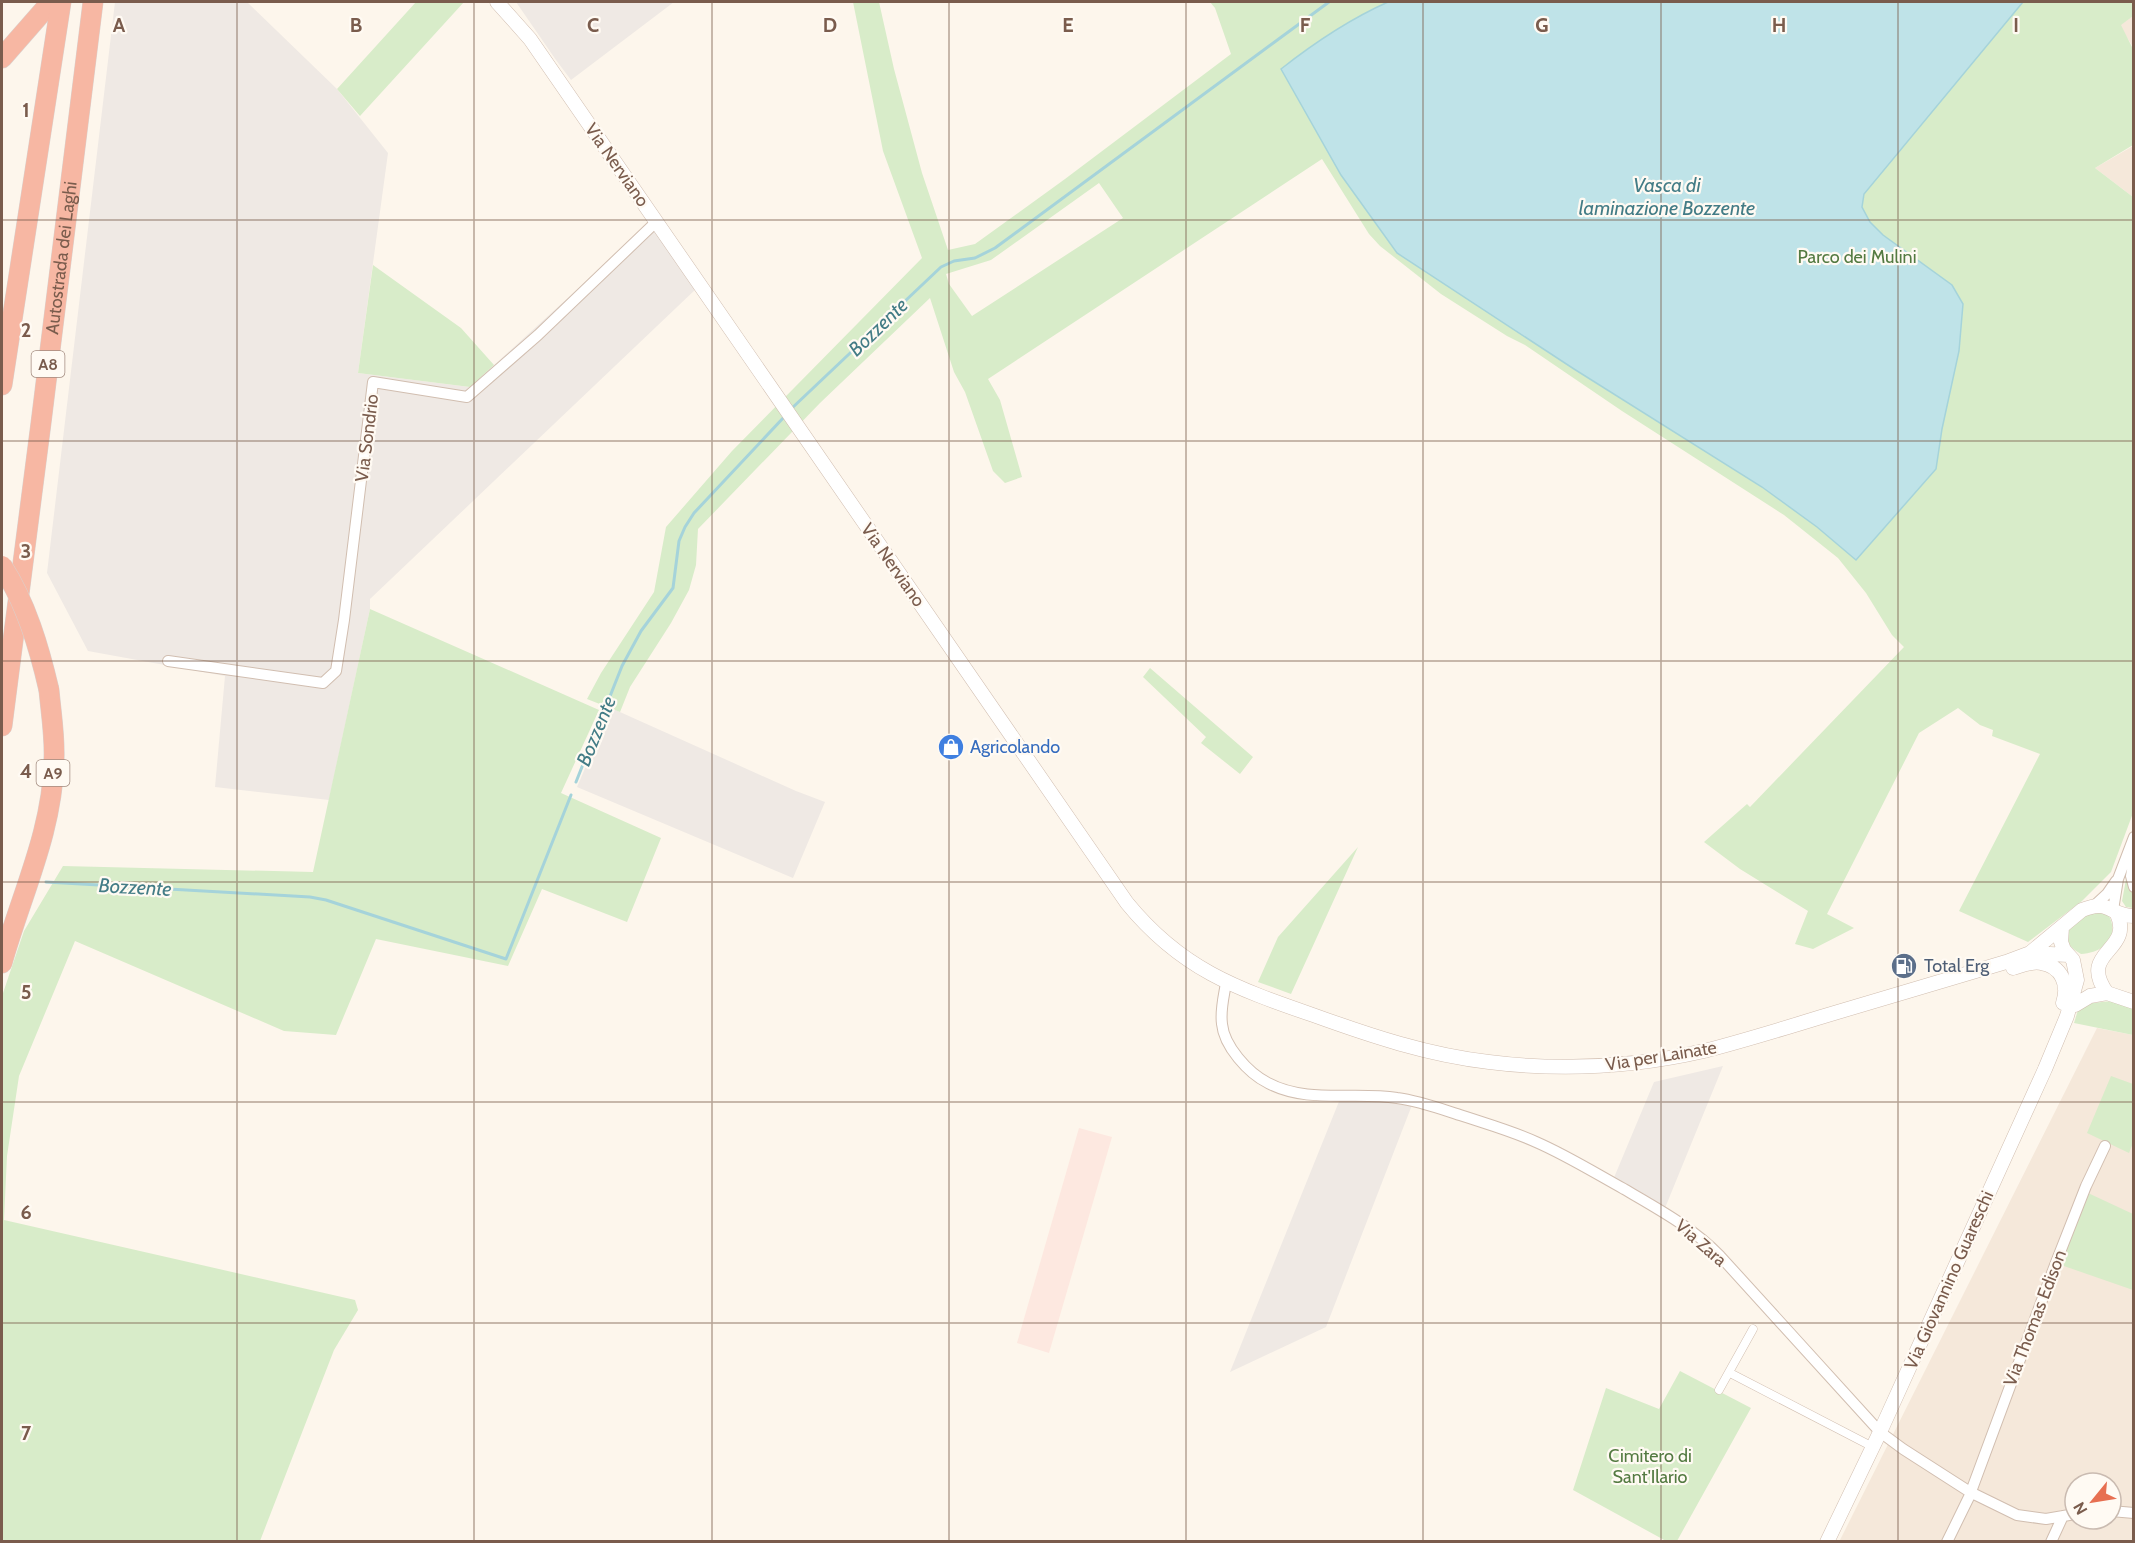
<svg xmlns="http://www.w3.org/2000/svg" width="2135" height="1543" viewBox="0 0 2135 1543" font-family="Cabin,sans-serif">
<style>
.residential{fill:#f5e8da;fill-rule:evenodd}
.commercial{fill:#fde8e0}
.industrial{fill:#efe9e4}
.green{fill:#d8ecc9;fill-rule:evenodd}
.water{fill:#bfe3e8;stroke:#a5d3da;stroke-width:1.5}
.lines{fill:none;stroke-linecap:round;stroke-linejoin:round}
.stream{stroke:#a5d3da;stroke-width:3}
.pedestrian-casing{stroke:#d1beb0;stroke-width:9}
.minor-casing{stroke:#d1beb0;stroke-width:12}
.tertiary-casing{stroke:#d1beb0;stroke-width:15}
.motorway-casing{stroke:#dad1cd;stroke-width:21}
.pedestrian{stroke:#fff;stroke-width:8}
.minor{stroke:#fff;stroke-width:10}
.tertiary{stroke:#fff;stroke-width:14}
.motorway{stroke:#f7b7a3;stroke-width:20}
.motorway-bridge-casing{stroke:#dad1cd;stroke-width:21;stroke-linecap:butt}
.motorway-bridge{stroke:#f7b7a3;stroke-width:20}
.grid{fill:none;stroke:#7a5c4d;stroke-width:1.5;stroke-opacity:0.55}
.labels{text-anchor:middle;dominant-baseline:central;stroke-width:4.5;stroke-linejoin:round;paint-order:stroke}
.shield{fill:#fffaf3;stroke:#a28b7f;stroke-width:1.5}
.shield-label{font-size:16px;font-weight:bold;fill:#7a5c4d}
.street-label{font-size:18px;fill:#7a5c4d;stroke:#fffaf3}
.park-label{font-size:18px;fill:#537a41;stroke:#fffaf3}
.shop-label{font-size:18px;fill:#366cbe;stroke:#fffaf3;text-anchor:start}
.service-label{font-size:18px;fill:#4e5e75;stroke:#fffaf3;text-anchor:start}
.water-label{font-size:20px;font-style:italic;fill:#437c86;stroke:#fffaf3}
.grid-label{font-size:20px;text-anchor:middle;font-weight:bold;fill:#7a5c4d;stroke:#fffaf3;stroke-width:4.5;stroke-linejoin:round;paint-order:stroke}
</style>
<rect width="100%" height="100%" fill="#fdf6ec"/>
<path class="residential" d="M 2133,11 L 2133,47 L 2118,23 Z
M 2133,146 L 2133,197 L 2095,168 Z
M 2097,1028 L 2133,1035 L 2133,1541 L 1839,1542 ZM 2075,1483 L 2111,1483 L 2111,1519 L 2075,1519 Z"/>
<path class="commercial" d="M 1079,1128 L 1112,1137 L 1049,1353 L 1017,1343 Z"/>
<path class="industrial" d="M 115,2 L 247,2 L 337,89 L 388,153 L 358,373 L 470,387 L 650,223 L 697,288 L 370,599 L 370,609 L 329,800 L 215,787 L 225,676 L 88,651 L 47,573 Z
M 516,2 L 674,2 L 571,80 L 556,60 Z
M 611,708 L 796,791 L 825,802 L 793,878 L 577,787 Z
M 1723,1066 L 1665,1208 L 1613,1180 L 1654,1082 Z
M 1340,1099 L 1388,1100 L 1412,1105 L 1326,1327 L 1230,1372 Z"/>
<path class="green" d="M 416,2 L 464,2 L 360,116 L 337,89 Z
M 853,2 L 879,2 L 894,69 L 922,173 L 948,250 L 975,244 L 1065,179 L 1231,54 L 1215,8 L 1210,2 L 2133,2 L 2133,16 L 2121,25 L 2133,49 L 2133,145 L 2095,168 L 2133,197 L 2133,813 L 2111,872 L 2082,901 L 2028,942 L 1959,911 L 2040,754 L 1992,736 L 1993,730 L 1980,725 L 1958,708 L 1919,733 L 1827,914 L 1854,928 L 1813,949 L 1795,944 L 1808,911 L 1740,869 L 1704,842 L 1747,804 L 1750,807 L 1904,647 L 1892,635 L 1866,593 L 1838,558 L 1784,515 L 1622,411 L 1525,345 L 1507,336 L 1441,294 L 1380,246 L 1369,234 L 1322,159 L 988,379 L 1000,400 L 1022,477 L 1005,483 L 993,471 L 965,392 L 954,372 L 930,298 L 820,403 L 698,529 L 696,565 L 689,590 L 671,623 L 630,687 L 620,712 L 587,699 L 601,673 L 654,592 L 666,527 L 732,451 L 922,258 L 883,151 ZM 1099,183 L 1123,218 L 972,316 L 949,284 L 946,274 L 991,260 Z
M 373,265 L 461,328 L 494,365 L 470,387 L 358,373 Z
M 370,609 L 599,710 L 561,793 L 661,838 L 627,922 L 542,889 L 508,966 L 376,939 L 336,1035 L 284,1031 L 75,941 L 19,1076 L 7,1156 L 4,1220 L 355,1300 L 358,1310 L 334,1350 L 260,1541 L 2,1541 L 2,996 L 24,931 L 63,866 L 313,872 Z
M 1150,668 L 1253,757 L 1240,774 L 1201,743 L 1206,737 L 1143,677 Z
M 1358,847 L 1291,994 L 1258,982 L 1278,937 Z
M 2127,874 L 2133,894 L 2133,908 L 2126,907 L 2122,901 Z
M 2095,910 L 2108,914 C 2121,936 2104,953 2081,954 C 2050,936 2077,921 2095,910 Z
M 2112,1001 L 2133,1007 L 2133,1035 L 2074,1023 L 2078,1010 L 2092,1003 Z
M 2111,1076 L 2133,1084 L 2133,1143 L 2129,1153 L 2087,1133 Z
M 2088,1193 L 2133,1214 L 2133,1290 L 2061,1265 Z
M 1680,1371 L 1751,1408 L 1677,1541 L 1666,1541 L 1573,1490 L 1606,1388 L 1659,1409 Z"/>
<path class="water" d="M 1388,2 L 2023,2 L 1864,194 L 1862,207 L 1870,222 L 1883,235 L 1952,285 L 1963,304 L 1959,351 L 1942,429 L 1936,469 L 1856,560 L 1817,527 L 1762,487 L 1574,369 L 1397,253 L 1341,175 L 1281,69 C 1314,43 1350,19 1388,2 Z"/>
<g class="lines">
<path class="stream" d="M 791,409 L 941,267 L 954,261 L 975,258 L 995,248 L 1329,2
M 576,782 L 622,666 L 641,631 L 673,588 L 679,541 L 685,527 L 694,513 L 785,416
M 46,882 L 310,897 L 326,900 L 506,959 L 571,795"/>
<g class="pedestrian-casing">
<path id="pedestrian" d="M 1730,1373 L 1873,1447
M 1719,1390 L 1753,1329"/>
</g>
<g class="minor-casing">
<path id="minor" d="M 168,661 L 323,683 L 336,671 L 344,620 L 373,382 L 467,397 L 538,335 L 656,222
M 2134,859 L 2131,876 L 2134,887
M 2094,906 L 2107,894 L 2116,881
M 2113,910 L 2118,879 L 2134,837
M 1226,983 C 1224,996 1220,1010 1222,1024 C 1224,1046 1248,1073 1268,1083 C 1307,1104 1355,1091 1397,1098 C 1420,1101 1441,1109 1463,1116 C 1487,1124 1512,1131 1536,1142 C 1566,1155 1595,1173 1624,1189 C 1658,1209 1692,1227 1720,1256 L 1880,1432 L 1903,1449 L 1970,1492 L 2017,1515 L 2046,1519 L 2075,1514
M 2111,1511 L 2134,1513
M 1947,1542 L 1969,1497 L 2055,1265 L 2086,1186 L 2105,1146
M 2051,1542 L 2063,1516"/>
</g>
<g class="tertiary-casing">
<path id="tertiary" d="M 497,2 L 530,39 L 1127,903 C 1181,969 1235,988 1313,1015 C 1371,1036 1428,1055 1489,1062 C 1560,1071 1634,1067 1704,1051 C 1743,1041 1782,1029 1821,1017 C 1883,999 1944,980 2006,962 L 2030,953 L 2082,910 C 2110,898 2109,916 2134,916
M 2030,953 L 2068,955
M 2013,968 C 2022,965 2032,961 2041,963 C 2062,966 2069,985 2063,1003
M 2107,993 C 2077,951 2134,952 2117,914
M 2107,993 L 2134,1002
M 2075,1005 L 2090,996 L 2107,993
M 1827,1542 L 1880,1432 L 2045,1069 L 2067,1016 L 2077,980 L 2073,960 L 2064,950 L 2061,942 L 2062,927"/>
</g>
<g class="motorway-casing">
<g id="motorway">
<path d="M 2,58 L 51,2"/>
<path d="M 2,385 L 61,2"/>
<path id="s1" d="M 2,726 L 41,423 L 93,2"/>
<path d="M 2,963 C 21,895 53,831 54,759 C 55,736 51,713 49,690"/>
</g>
</g>
<use href="#pedestrian" class="pedestrian"/>
<use href="#minor" class="minor"/>
<use href="#tertiary" class="tertiary"/>
<use href="#motorway" class="motorway"/>
<g class="motorway-bridge-casing">
<path id="motorway-bridge" d="M 2,566 C 26,603 39,647 49,690"/>
</g>
<use href="#motorway-bridge" class="motorway-bridge"/>
</g>
<path class="grid" d="M 237,2 L 237,1542M 474,2 L 474,1542M 712,2 L 712,1542M 949,2 L 949,1542M 1186,2 L 1186,1542M 1423,2 L 1423,1542M 1661,2 L 1661,1542M 1898,2 L 1898,1542M 2,220 L 2134,220M 2,441 L 2134,441M 2,661 L 2134,661M 2,882 L 2134,882M 2,1102 L 2134,1102M 2,1323 L 2134,1323"/>
<defs>
<g id="shop-disc" transform="scale(1.35)"><circle r="9.5" fill="#3f7fe0" stroke="#fffaf3"/><path d="M-5-2.5h2.3a2.7 3.5 0 0 1 5.4 0H5L5.5 6h-11ZM-1.5-2.5h3a1.5 2.3 0 0 0-3 0Z" fill="#fff"/></g>
<g id="fuel-disc" transform="scale(1.35)"><circle r="9.5" fill="#5c6f8a" stroke="#fffaf3"/><path d="M-5.5-6h7V0h2V4h1.3V-2.5L3-4.5l.8-.8L6-3V5H2.5V1h-1V6h-7ZM-4.2-4.7v3.2H.2V-4.7Z" fill="#fff"/></g>
</defs>
<g fill-rule="evenodd">
<use href="#shop-disc" x="951" y="747"/>
<use href="#fuel-disc" x="1904" y="966"/>
</g>
<g class="labels">
<g class="shield">
<rect x="31.5" y="351" width="33" height="26" rx="4.5"/>
<rect x="36.5" y="760" width="33" height="26" rx="4.5"/>
</g>
<g class="shield-label">
<text x="48" y="364">A8</text>
<text x="53" y="773">A9</text>
</g>
<g class="street-label">
<text transform="translate(617 165) rotate(55)">Via Nerviano</text>
<text stroke="none"><textPath href="#s1" startOffset="472">Autostrada dei Laghi</textPath></text>
<text transform="translate(367 438) rotate(-83)">Via Sondrio</text>
<text transform="translate(893 565) rotate(55)">Via Nerviano</text>
<text transform="translate(1661 1056) rotate(-9)">Via per Lainate</text>
<text transform="translate(1701 1243) rotate(41)">Via Zara</text>
<text transform="translate(1949 1280) rotate(-66)">Via Giovannino Guareschi</text>
<text transform="translate(2035 1318) rotate(-69)">Via Thomas Edison</text>
</g>
<g class="park-label">
<text x="1857" y="257">Parco dei Mulini</text>
<text x="1650" y="1456">Cimitero di<tspan x="1650" dy="21">Sant'Ilario</tspan></text>
</g>
<g class="shop-label">
<text x="970" y="747">Agricolando</text>
</g>
<g class="service-label">
<text x="1924" y="966">Total Erg</text>
</g>
<g class="water-label">
<text x="1667" y="185">Vasca di<tspan x="1667" dy="23">laminazione Bozzente</tspan></text>
<text transform="translate(878 327) rotate(-44)">Bozzente</text>
<text transform="translate(596 731) rotate(-68)">Bozzente</text>
<text transform="translate(135 887) rotate(3)">Bozzente</text>
</g>
</g>
<g class="grid-label">
<text x="119" y="32">A</text>
<text x="356" y="32">B</text>
<text x="593" y="32">C</text>
<text x="830" y="32">D</text>
<text x="1068" y="32">E</text>
<text x="1305" y="32">F</text>
<text x="1542" y="32">G</text>
<text x="1779" y="32">H</text>
<text x="2016" y="32">I</text>
<text x="26" y="117">1</text>
<text x="26" y="337">2</text>
<text x="26" y="558">3</text>
<text x="26" y="778">4</text>
<text x="26" y="999">5</text>
<text x="26" y="1219">6</text>
<text x="26" y="1440">7</text>
</g>
<rect width="2135" height="1543" fill="none" stroke="#7a5c4d" stroke-width="6"/>
<g transform="translate(2093 1501) rotate(240)"><circle r="28" fill="#fffaf3" stroke="#cabbb1" stroke-width="1.5"/>
<path d="M0-4.5L10 22L0 15L-10 22Z" fill="#e76f51"/>
<text y="-9" font-size="16" font-weight="bold" text-anchor="middle" fill="#7a5c4d">N</text>
</g>
</svg>
